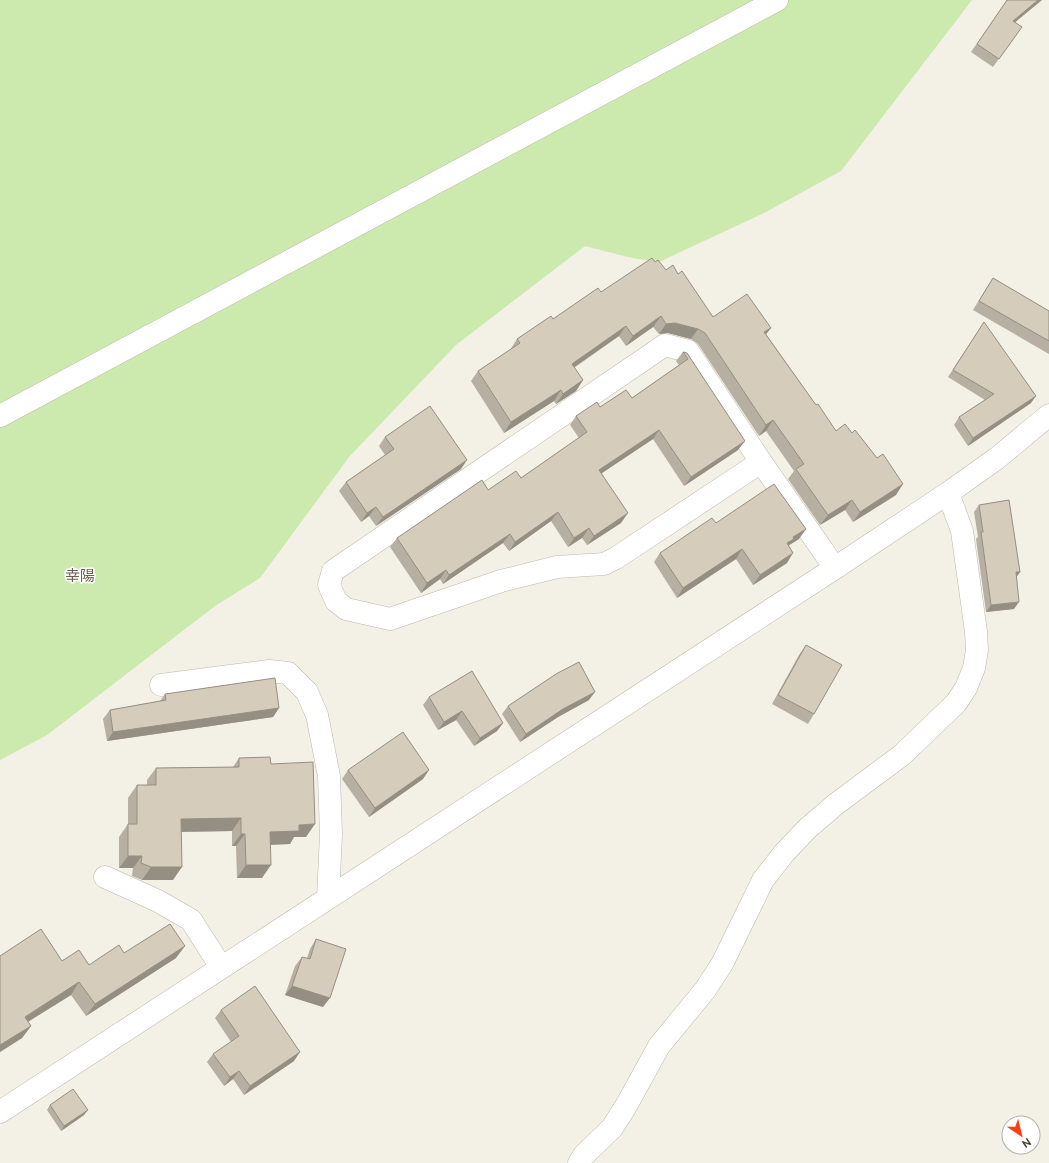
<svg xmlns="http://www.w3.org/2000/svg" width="1049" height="1163" viewBox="0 0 1049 1163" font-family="Ubuntu,'Noto Sans JP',sans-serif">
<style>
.green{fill:#cce9ae}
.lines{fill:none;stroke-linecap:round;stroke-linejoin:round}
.minor-casing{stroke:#bfb8a8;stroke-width:23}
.minor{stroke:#fff;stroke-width:22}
.wall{fill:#b7afa1}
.shaded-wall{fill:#958f83}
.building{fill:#d5ccbb;stroke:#958f83}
.labels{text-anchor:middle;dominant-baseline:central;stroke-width:3;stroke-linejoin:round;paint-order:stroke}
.neighbourhood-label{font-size:15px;fill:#695f4c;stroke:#fff}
</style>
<rect width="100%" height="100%" fill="#f3f0e6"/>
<path class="green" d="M 0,0 L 972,0 L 841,171 L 764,213 L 659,262 L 632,258 L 585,246 L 456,345 L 349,457 L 260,578 L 215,606 L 47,735 L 0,760 Z"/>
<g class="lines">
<g class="minor-casing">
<path id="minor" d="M 0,416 L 777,0
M 761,462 L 616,558 L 604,564 L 557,567 L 501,581 L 390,619 L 346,609 L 336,601 L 329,585 L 333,571 L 665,345 L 688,351 L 761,462 L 835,568
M 161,685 L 269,671 L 288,673 L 307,692 L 317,715 L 329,776 L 331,834 L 328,898
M 105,877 L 158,901 L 191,920 L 221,967
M 0,1112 L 835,568 L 948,493 L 996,459 L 1049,415
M 579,1163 L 584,1155 L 612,1128 L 626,1106 L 659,1046 L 705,990 L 722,964 L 763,880 L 785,852 L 808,828 L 836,804 L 902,755 L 956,703 L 966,688 L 974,668 L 977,650 L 976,632 L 962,531 L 948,493"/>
</g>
<use href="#minor" class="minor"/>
</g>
<path class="wall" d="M 1007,0 L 1015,22 L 1022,27 L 993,67 L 971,52 Z
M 655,262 L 666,270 L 678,274 L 713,317 L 771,328 L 766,334 L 816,405 L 836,431 L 896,495 L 853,522 L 845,510 L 820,525 L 788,479 L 794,471 L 766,431 L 759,436 L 698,344 L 691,339 L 668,333 L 659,334 L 653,327 L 626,346 L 619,336 L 574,368 L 583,380 L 576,391 L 556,404 L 554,401 L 504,433 L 471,381 L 478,371 L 510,350 L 517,339 Z
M 993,278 L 1049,311 L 1049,354 L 973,310 L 987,287 Z
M 984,322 L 1031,403 L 968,446 L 954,425 L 959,417 L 985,400 L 948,377 Z
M 683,352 L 687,353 L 738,450 L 684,486 L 653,439 L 602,473 L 621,523 L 587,545 L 582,538 L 568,547 L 551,521 L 509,551 L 503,543 L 443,584 L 440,579 L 421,593 L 390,547 L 397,538 L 488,490 L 521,478 L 579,438 L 570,425 L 576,416 L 600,407 L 632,398 L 679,365 L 676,361 Z
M 385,437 L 461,469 L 376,526 L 369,516 L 361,522 L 339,491 L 346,482 L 385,455 L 379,446 Z
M 979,505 L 1020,572 L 1017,576 L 1014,609 L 986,612 L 976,539 L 978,537 L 974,512 Z
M 716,523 L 799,539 L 788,546 L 787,563 L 753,585 L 736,559 L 677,598 L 654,562 L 660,553 Z
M 806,645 L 814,714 L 808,724 L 772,704 L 799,655 Z
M 165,694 L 279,708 L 273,717 L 107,741 L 103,719 L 110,710 L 160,701 Z
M 429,697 L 503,723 L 497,731 L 474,746 L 456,720 L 438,730 L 423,705 Z
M 589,700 L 558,717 L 520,742 L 502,714 L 508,706 Z
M 239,758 L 271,764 L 306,837 L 294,837 L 290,844 L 270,845 L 262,878 L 237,878 L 236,846 L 232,846 L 232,831 L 181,832 L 173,880 L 142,880 L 132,876 L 133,868 L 119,868 L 119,837 L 128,824 L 128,798 L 137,785 L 147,785 L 147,780 L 156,768 L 233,767 Z
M 348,770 L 423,779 L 369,817 L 342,779 Z
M 316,939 L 323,1007 L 285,995 L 295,966 L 302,957 L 307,958 L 310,949 Z
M 124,953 L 176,958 L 86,1016 L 71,995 L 28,1022 L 31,1026 L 22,1038 L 0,1052 L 62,961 L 89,965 Z
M 221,1010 L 294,1061 L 244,1095 L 233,1079 L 224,1086 L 207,1062 L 213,1054 L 231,1042 L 215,1018 Z
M 50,1105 L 84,1115 L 61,1131 L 47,1110 Z"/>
<path class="shaded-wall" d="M 1038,0 L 1042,0 L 1007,29 L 1013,21 Z
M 661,316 L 653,327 L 626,346 L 633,336 Z
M 675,323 L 698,329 L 691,339 L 668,333 L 659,334 L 666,324 Z
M 626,326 L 619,336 L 564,374 L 572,364 Z
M 771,328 L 763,338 L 764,332 Z
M 583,380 L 576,391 L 556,404 L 563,394 Z
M 561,390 L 554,401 L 504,433 L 511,422 Z
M 1036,396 L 1031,403 L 968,446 L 973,438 Z
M 773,420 L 766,431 L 759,436 L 766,425 Z
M 659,430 L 653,439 L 593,479 L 599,470 Z
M 745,441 L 738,450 L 684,486 L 691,477 Z
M 467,460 L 461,469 L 376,526 L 383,517 Z
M 903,484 L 896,495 L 853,522 L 860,512 Z
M 852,500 L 845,510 L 820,525 L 828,515 Z
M 376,507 L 369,516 L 361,522 L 367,513 Z
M 558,512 L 551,521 L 509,551 L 515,542 Z
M 628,513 L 621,523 L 587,545 L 594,536 Z
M 589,528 L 582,538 L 568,547 L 574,538 Z
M 806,529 L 799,539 L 789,545 L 787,548 L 787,543 L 793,537 Z
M 510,534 L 503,543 L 443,584 L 449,575 Z
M 742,549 L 736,559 L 677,598 L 683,588 Z
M 793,553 L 787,563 L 753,585 L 760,575 Z
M 446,570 L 440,579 L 421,593 L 427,583 Z
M 1016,572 L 1020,572 L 1015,579 Z
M 1019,602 L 1014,609 L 986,612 L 991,605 Z
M 595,692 L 589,700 L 558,717 L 520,742 L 526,734 L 563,709 Z
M 279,708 L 273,717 L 107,741 L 113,732 Z
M 462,711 L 456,720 L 438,730 L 444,722 Z
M 503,723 L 497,731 L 474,746 L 480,738 Z
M 429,770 L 423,779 L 369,817 L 375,808 Z
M 241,818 L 232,831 L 172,832 L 181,819 Z
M 315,824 L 306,837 L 294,837 L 290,844 L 261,845 L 270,832 L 299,825 Z
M 241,834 L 245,834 L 236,846 L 232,846 Z
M 128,856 L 142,856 L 133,868 L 119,868 Z
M 246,865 L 271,865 L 262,878 L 237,878 Z
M 151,867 L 182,867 L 173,880 L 142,880 Z
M 185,946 L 176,958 L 86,1016 L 95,1004 Z
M 79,982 L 71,995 L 16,1029 L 25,1017 Z
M 292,986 L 330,998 L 323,1007 L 285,995 Z
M 31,1026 L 22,1038 L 0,1052 L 0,1045 Z
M 300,1052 L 294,1061 L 244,1095 L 250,1086 Z
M 239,1071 L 233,1079 L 224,1086 L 230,1077 Z
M 88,1110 L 84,1115 L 61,1131 L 64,1126 Z"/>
<path class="building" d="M 1007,0 L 1038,0 L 1013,21 L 1022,27 L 999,59 L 977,44 Z
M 652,258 L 655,262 L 658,260 L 666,270 L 673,265 L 678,274 L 682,271 L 713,317 L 747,294 L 771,328 L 764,332 L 816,405 L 818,404 L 836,431 L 845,424 L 852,433 L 855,430 L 877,458 L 883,454 L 903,484 L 860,512 L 852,500 L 828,515 L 796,469 L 804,464 L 773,420 L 766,425 L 705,333 L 698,329 L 675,323 L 666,324 L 661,316 L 633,336 L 626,326 L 572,364 L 583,380 L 563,394 L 561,390 L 511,422 L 478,371 L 520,343 L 517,339 L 551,316 L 553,319 L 598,288 L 601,292 Z
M 993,278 L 1049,311 L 1049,341 L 979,301 Z
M 984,322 L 1036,396 L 973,438 L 959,417 L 994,394 L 953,370 Z
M 683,352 L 687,353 L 745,441 L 691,477 L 659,430 L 599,470 L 628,513 L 594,536 L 589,528 L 574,538 L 558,512 L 515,542 L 510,534 L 449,575 L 446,570 L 427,583 L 397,538 L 482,480 L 488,490 L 516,471 L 521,478 L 587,432 L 576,416 L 597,402 L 600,407 L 626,390 L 632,398 L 688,359 Z
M 430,406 L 467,460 L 383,517 L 376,507 L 367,513 L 346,482 L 394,449 L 385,437 Z
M 774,484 L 806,529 L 793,537 L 794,539 L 787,543 L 793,553 L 760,575 L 742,549 L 683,588 L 660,553 L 712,518 L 716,523 Z
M 1009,500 L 1020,572 L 1016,572 L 1019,602 L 991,605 L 981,532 L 983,532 L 979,505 Z
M 806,645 L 842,665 L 814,714 L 778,695 Z
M 579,662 L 595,692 L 563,709 L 526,734 L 508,706 L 556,674 Z
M 472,671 L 503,723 L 480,738 L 462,711 L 444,722 L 429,697 Z
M 275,678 L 279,708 L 113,732 L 110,710 L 166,700 L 165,694 Z
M 403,732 L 429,770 L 375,808 L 348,770 Z
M 270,757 L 271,764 L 313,762 L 315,824 L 299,825 L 299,831 L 270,832 L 271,865 L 246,865 L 245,834 L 241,834 L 241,818 L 181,819 L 182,867 L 151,867 L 141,863 L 142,856 L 128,856 L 128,824 L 137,824 L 137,785 L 156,785 L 156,768 L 239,767 L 239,758 Z
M 170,924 L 185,946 L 95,1004 L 79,982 L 25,1017 L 31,1026 L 0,1045 L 0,956 L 41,929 L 62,961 L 79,950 L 89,965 L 119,945 L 124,953 Z
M 316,939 L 346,949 L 330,998 L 292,986 L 302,957 L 310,959 Z
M 255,986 L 300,1052 L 250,1086 L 239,1071 L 230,1077 L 213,1054 L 239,1036 L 221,1010 Z
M 73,1089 L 88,1110 L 64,1126 L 50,1105 Z"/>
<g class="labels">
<g class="neighbourhood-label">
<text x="80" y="575">幸陽</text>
</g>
</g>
<g transform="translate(1021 1135) rotate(145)"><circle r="19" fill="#ffffff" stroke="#b5b3ae"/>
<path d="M0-3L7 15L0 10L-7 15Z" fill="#fe3e12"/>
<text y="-6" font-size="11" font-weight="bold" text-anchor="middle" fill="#464035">N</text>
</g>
</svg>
